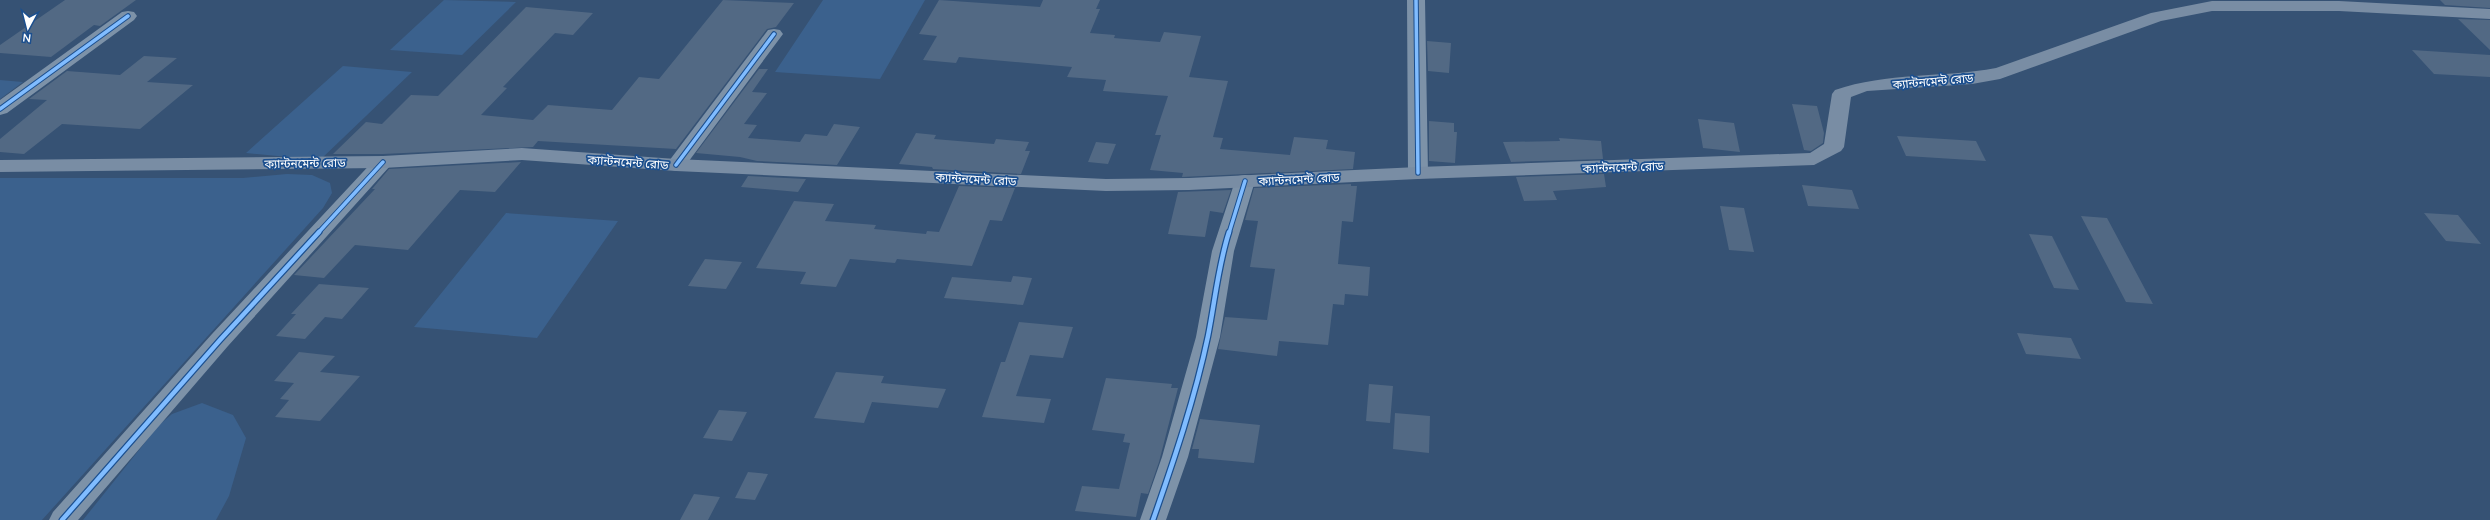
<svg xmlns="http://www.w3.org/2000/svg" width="2490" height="520" viewBox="0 0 2490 520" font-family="Lato,'Noto Sans Bengali',sans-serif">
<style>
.water{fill:#3b618d}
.building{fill:#526984}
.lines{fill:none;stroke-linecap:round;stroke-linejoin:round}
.minor{fill:#7d92a8;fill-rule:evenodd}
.secondary{fill:#798da4;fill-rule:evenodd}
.cycleway-far1-casing{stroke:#1b4f8f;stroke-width:5.5}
.cycleway-casing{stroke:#1b4f8f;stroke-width:7}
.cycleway-far1{stroke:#80bcff;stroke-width:3.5}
.cycleway{stroke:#80bcff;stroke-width:4.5}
.labels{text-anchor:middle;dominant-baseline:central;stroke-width:3.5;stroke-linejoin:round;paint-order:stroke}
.street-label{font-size:12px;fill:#fff;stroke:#1b4f8f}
</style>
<rect width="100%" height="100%" fill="#365274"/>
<path class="water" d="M 444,0 L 516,2 L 462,55 L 390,50 Z
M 823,0 L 925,0 L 880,79 L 775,72 Z
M 343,66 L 412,72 L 320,160 L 246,153 Z
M 0,80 L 23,82 L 0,99 Z
M 287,174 L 312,175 L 330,183 L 332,193 L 323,208 L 42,520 L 0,520 L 0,178 L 243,178 Z
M 506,213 L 618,221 L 537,338 L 414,327 Z
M 202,403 L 233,415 L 246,438 L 229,496 L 216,520 L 83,520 L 159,425 L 172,414 Z"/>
<path class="building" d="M 65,0 L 136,0 L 100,26 L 94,25 L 51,57 L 0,53 L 0,45 Z
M 723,0 L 794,3 L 776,27 L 767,29 L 676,149 L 538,141 L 533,147 L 383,154 L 333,154 L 366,122 L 382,124 L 411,95 L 438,96 L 526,7 L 593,13 L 573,35 L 555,33 L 503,87 L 507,88 L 481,115 L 533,120 L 548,105 L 612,110 L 639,77 L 659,79 Z
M 939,0 L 1040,7 L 1043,0 L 1100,0 L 1096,9 L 1100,9 L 1090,33 L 1115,35 L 1114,38 L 1160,42 L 1164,32 L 1201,36 L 1189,77 L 1228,81 L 1213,137 L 1223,138 L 1220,149 L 1290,155 L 1294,137 L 1328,140 L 1326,149 L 1355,152 L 1353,169 L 1182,177 L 1183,173 L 1150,170 L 1161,135 L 1155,135 L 1168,96 L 1103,91 L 1106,80 L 1067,77 L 1072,67 L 959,57 L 956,63 L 923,60 L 937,36 L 919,34 Z
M 2440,0 L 2490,0 L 2490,8 L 2445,5 Z
M 2458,19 L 2490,20 L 2490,50 Z
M 1427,41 L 1451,43 L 1449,73 L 1428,71 Z
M 2412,50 L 2490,55 L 2490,77 L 2434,74 Z
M 144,56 L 177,58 L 147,82 L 193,85 L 140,129 L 62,124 L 24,154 L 0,152 L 0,139 L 47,100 L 29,99 L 67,71 L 120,75 Z
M 759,69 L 768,69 L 752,92 L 767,93 L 744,124 L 757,125 L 748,138 L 800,142 L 805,134 L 827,136 L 834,124 L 860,127 L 837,165 L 757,161 L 740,157 L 696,153 Z
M 1792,104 L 1817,106 L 1824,133 L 1823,143 L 1811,151 L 1804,150 Z
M 1698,119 L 1734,123 L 1740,152 L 1703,148 Z
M 1429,121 L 1454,123 L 1454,132 L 1457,132 L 1455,163 L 1429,161 Z
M 916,133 L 936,135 L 934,139 L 994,144 L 996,139 L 1029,142 L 1025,151 L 1030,151 L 1021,174 L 933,169 L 932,167 L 899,164 Z
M 1897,136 L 1976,141 L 1986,161 L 1906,156 Z
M 1559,138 L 1601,141 L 1603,159 L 1511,162 L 1503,142 L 1560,141 Z
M 1096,142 L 1116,144 L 1108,164 L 1088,162 Z
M 521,162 L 495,192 L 460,190 L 408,250 L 355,245 L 324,278 L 294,275 L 375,189 L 372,189 L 389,169 Z
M 1604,174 L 1606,187 L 1553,191 L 1557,200 L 1524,201 L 1516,177 Z
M 748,176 L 806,179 L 798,192 L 741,187 Z
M 1351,184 L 1351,186 L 1357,186 L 1353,222 L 1342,221 L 1338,264 L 1370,267 L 1368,296 L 1345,294 L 1344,305 L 1333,304 L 1328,345 L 1279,341 L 1277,356 L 1218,349 L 1225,317 L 1267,320 L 1275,269 L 1250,267 L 1258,221 L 1245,220 L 1254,188 Z
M 1802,185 L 1852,190 L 1859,209 L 1808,206 Z
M 959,186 L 1015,188 L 1002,221 L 990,220 L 972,266 L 897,259 L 895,263 L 850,259 L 836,287 L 800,284 L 806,272 L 756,268 L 794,201 L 834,204 L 825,221 L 876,225 L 874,229 L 926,234 L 927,231 L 939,232 Z
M 1231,190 L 1223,213 L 1210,211 L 1205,237 L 1168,234 L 1178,192 Z
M 1720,206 L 1744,208 L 1754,252 L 1729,250 Z
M 2424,213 L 2458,215 L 2481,244 L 2446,241 Z
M 2081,216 L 2107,218 L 2153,304 L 2126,302 Z
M 2029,234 L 2052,236 L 2079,290 L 2054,288 Z
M 705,259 L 742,262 L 726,289 L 688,286 Z
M 1013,276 L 1032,278 L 1023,305 L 944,298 L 952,277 L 1011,282 Z
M 319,284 L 369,288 L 342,319 L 325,317 L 305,339 L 276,336 L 296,314 L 291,314 Z
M 1019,322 L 1073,327 L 1063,358 L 1030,355 L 1016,396 L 1051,399 L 1044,423 L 982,417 L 1001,362 L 1005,362 Z
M 2017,333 L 2071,338 L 2081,359 L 2026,354 Z
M 299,352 L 335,356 L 320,372 L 360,376 L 320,421 L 275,417 L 289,400 L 280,399 L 294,383 L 274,381 Z
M 836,372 L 884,376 L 881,383 L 946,389 L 938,408 L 872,402 L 864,423 L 814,418 Z
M 1106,378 L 1172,384 L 1171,388 L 1178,388 L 1159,462 L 1148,494 L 1141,493 L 1136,517 L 1075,511 L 1082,486 L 1119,489 L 1130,443 L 1123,442 L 1125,434 L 1092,430 Z
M 1369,384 L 1393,386 L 1390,423 L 1366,421 Z
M 719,410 L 747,412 L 732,441 L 703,438 Z
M 1395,413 L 1430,416 L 1429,453 L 1393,449 Z
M 1200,419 L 1260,425 L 1254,463 L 1198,458 L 1199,449 L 1192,449 Z
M 748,472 L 768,474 L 755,500 L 735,498 Z
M 694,494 L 720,497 L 708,520 L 680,520 Z"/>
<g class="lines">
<path class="minor" d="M 1407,0 L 1425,0 L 1428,173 L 1425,177 L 1418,179 L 1411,177 L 1408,173 Z
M 128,11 L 134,12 L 137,16 L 134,20 L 7,113 L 0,115 L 0,100 L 122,12 Z
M 774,29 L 780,30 L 783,34 L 683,169 L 676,171 L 669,169 L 666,165 L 669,161 L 768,30 Z
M 383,156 L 390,158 L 393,162 L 390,166 L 228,346 L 78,520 L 49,520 L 53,512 L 212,334 L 376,158 Z
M 1245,175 L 1252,176 L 1255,181 L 1234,251 L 1220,337 L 1188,457 L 1166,520 L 1140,520 L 1162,457 L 1196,337 L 1212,251 L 1235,181 L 1238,176 Z"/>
<path class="secondary" d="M 2212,1 L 2339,1 L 2490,9 L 2490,19 L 2339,11 L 2212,11 L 2161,21 L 2000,79 L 1972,84 L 1867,91 L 1851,97 L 1844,147 L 1841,151 L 1814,165 L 1418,179 L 1189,190 L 1106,191 L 676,171 L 522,160 L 383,168 L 0,172 L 0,160 L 383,156 L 522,148 L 676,159 L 1106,179 L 1189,178 L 1418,167 L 1810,153 L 1824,144 L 1832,94 L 1835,90 C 1887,72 1943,78 1996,68 L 2151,13 Z"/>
<g class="cycleway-far1-casing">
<path id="cycleway-far1" d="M 1416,0 L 1418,173
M 0,109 L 128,16
M 676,165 L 774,34
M 318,233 L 383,162
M 1229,233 L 1245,181"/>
</g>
<g class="cycleway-casing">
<path id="cycleway" d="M 62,520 L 220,340 L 319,232
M 1153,520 C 1174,460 1195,398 1208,336 C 1215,301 1218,266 1229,232"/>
</g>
<use href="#cycleway-far1" class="cycleway-far1"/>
<use href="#cycleway" class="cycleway"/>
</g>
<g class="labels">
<g class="street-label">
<text transform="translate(1933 81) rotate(-5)">ক্যান্টনমেন্ট রোড</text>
<text transform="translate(628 162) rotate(4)">ক্যান্টনমেন্ট রোড</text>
<text transform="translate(305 163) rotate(-1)">ক্যান্টনমেন্ট রোড</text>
<text transform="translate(1623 167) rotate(-2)">ক্যান্টনমেন্ট রোড</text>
<text transform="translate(976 179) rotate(3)">ক্যান্টনমেন্ট রোড</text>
<text transform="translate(1299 179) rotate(-3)">ক্যান্টনমেন্ট রোড</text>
</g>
</g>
<g transform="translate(28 28) rotate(187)" stroke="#1b4f8f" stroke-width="3" paint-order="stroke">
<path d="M0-3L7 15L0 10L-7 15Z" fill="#ffffff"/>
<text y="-6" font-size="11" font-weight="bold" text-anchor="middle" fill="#ffffff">N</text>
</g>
</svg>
